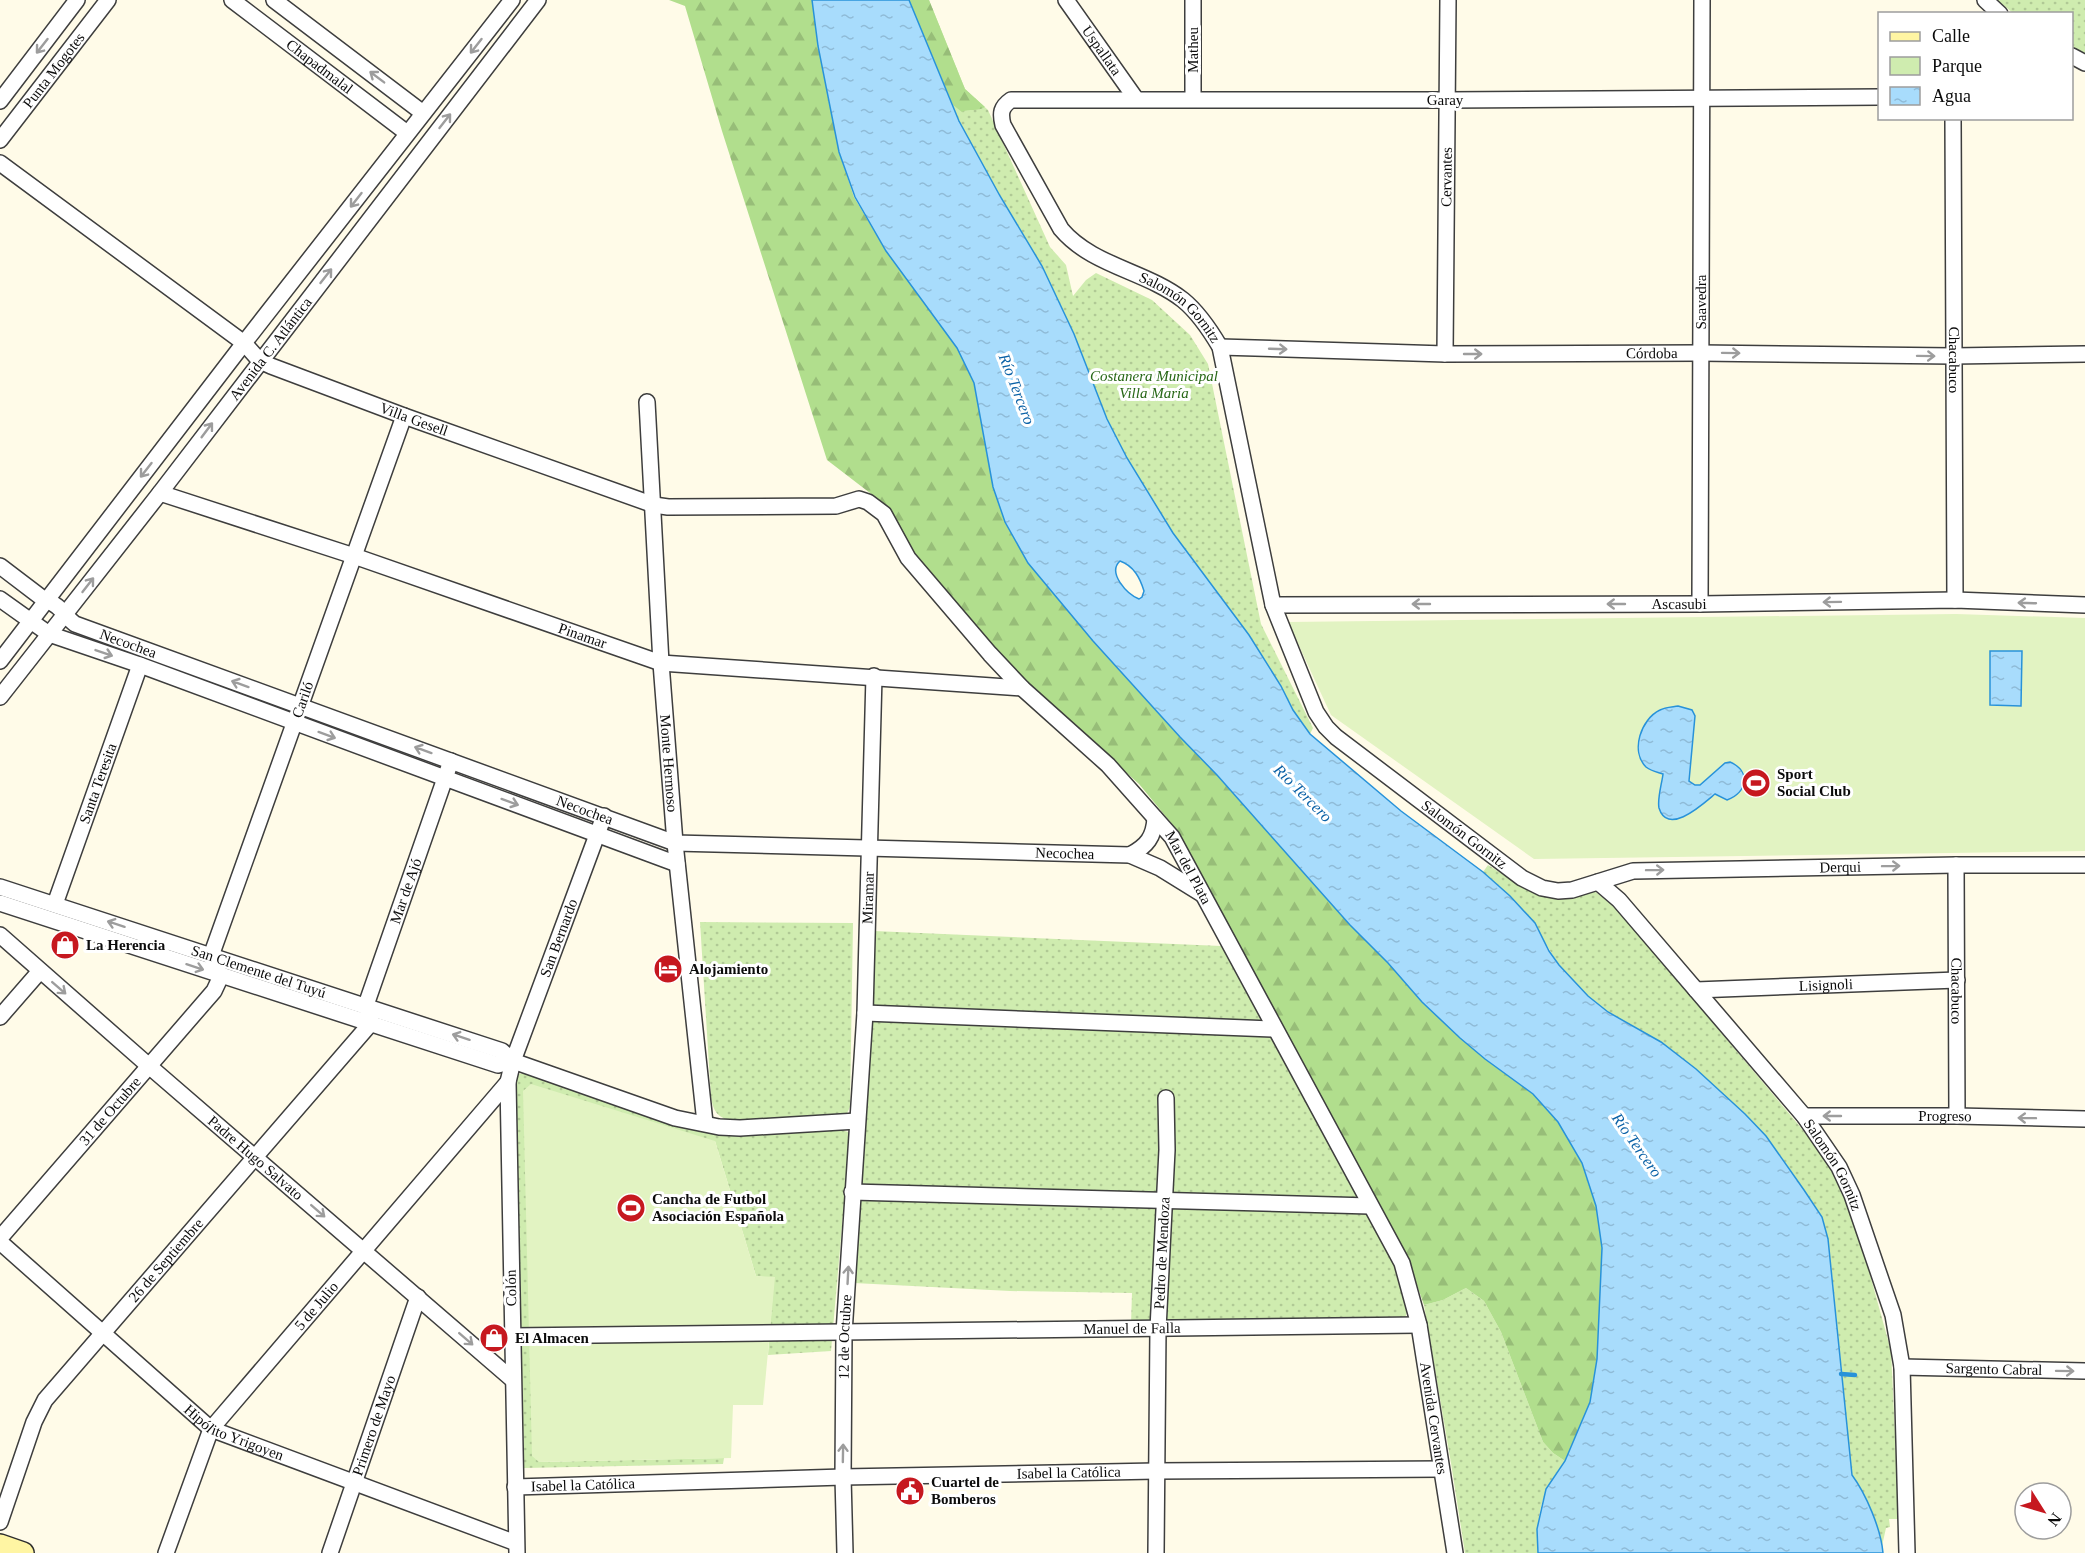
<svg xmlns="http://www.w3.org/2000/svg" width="2085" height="1553" viewBox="0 0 2085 1553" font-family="'Times New Roman',serif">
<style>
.green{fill:url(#green-dots)}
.forest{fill:url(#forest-firs)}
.pitch{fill:#e2f3c2}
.water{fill:url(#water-ripples);stroke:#2892d9;stroke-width:1.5;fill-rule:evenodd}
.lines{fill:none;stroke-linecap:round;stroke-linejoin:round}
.stream{stroke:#2892d9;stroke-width:4.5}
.minor-casing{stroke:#3e3e3e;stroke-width:18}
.secondary-casing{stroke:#2d2d2d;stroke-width:24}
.minor{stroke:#fff;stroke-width:15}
.secondary{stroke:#fff5a3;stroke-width:21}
.oneway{stroke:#9d9d9d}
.labels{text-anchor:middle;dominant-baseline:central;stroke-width:6;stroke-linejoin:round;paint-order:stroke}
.street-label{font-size:15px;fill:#0b0b0b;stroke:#fff}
.park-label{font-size:15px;font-style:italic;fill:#276716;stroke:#fff}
.poi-label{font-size:15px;font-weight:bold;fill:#0b0b0b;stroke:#fff;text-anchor:start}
.water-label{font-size:16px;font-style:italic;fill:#0a61a6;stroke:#fff}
</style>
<defs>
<pattern id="green-dots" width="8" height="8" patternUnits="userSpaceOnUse" patternTransform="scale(1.5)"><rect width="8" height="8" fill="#cfecaf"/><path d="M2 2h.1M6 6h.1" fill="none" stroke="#b0c995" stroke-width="1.8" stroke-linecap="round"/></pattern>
<pattern id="forest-firs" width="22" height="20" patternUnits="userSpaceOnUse" patternTransform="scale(1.5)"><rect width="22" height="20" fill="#b1de8d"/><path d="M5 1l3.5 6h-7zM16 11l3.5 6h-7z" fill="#97bd78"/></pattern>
<pattern id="water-ripples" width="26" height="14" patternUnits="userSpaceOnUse" patternTransform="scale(1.5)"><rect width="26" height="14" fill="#a8dcfc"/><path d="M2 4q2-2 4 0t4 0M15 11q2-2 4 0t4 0" fill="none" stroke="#8fbbd7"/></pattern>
</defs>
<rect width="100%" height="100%" fill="#fffbe8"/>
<path class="green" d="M 909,0 L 929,0 L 965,89 L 988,110 L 1050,247 L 1066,265 L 1073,296 L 1086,280 L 1096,273 L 1152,300 L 1190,335 L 1208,364 L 1261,624 L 1313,728 L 1310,734 L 1293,710 L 1281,686 L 1249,635 L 1173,533 L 1127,458 L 1107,419 L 1074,334 L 1042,266 L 1000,196 L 959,121 Z
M 1997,0 L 2085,0 L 2085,55 L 2072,47 L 2072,14 L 2013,13 Z
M 1488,865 L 1521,886 L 1534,892 L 1592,889 L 1618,910 L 1797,1123 L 1830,1164 L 1841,1185 L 1858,1231 L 1891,1351 L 1899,1519 L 1889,1519 L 1890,1527 L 1886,1528 L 1882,1546 C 1878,1523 1866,1494 1852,1475 L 1833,1282 L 1828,1239 L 1822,1217 L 1782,1158 L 1766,1136 L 1745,1114 L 1696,1069 L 1661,1042 L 1608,1012 L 1588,996 L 1559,965 L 1528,915 L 1483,872 Z
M 700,922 L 853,923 L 850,1107 L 847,1113 L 843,1115 L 733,1120 C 718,1119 713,1111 711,1097 Z
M 874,931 L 1221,946 L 1397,1271 L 1407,1312 L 1405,1318 L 1131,1324 L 1132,1293 L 1010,1291 L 854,1283 Z
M 527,1073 L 697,1130 C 744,1139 792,1133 839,1129 L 848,1132 L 850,1135 L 831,1351 L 768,1355 L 774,1278 L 756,1276 L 715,1141 L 539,1462 L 724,1458 L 723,1464 L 524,1468 L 515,1080 L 519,1074 Z
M 1466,1288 L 1484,1301 L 1501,1332 L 1543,1442 L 1553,1453 L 1565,1461 C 1540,1493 1537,1514 1538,1553 L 1465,1553 L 1451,1463 L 1424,1305 L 1443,1300 Z"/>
<path class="forest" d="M 669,0 L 812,0 L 815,14 L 818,46 L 839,152 L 854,197 L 886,251 L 957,348 L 974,383 L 987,455 L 1028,563 L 1093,641 L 1180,737 L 1217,775 L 1350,925 L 1388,963 L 1422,1002 L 1460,1038 L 1485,1059 L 1533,1094 L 1558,1122 L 1582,1163 L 1596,1206 L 1602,1248 L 1601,1299 L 1597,1359 L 1590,1402 L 1565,1461 L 1553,1453 L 1543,1442 L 1501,1332 L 1484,1301 L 1466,1288 L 1443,1300 L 1424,1305 L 1411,1268 L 1227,928 L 1177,830 L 1139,784 L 1015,673 L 910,555 L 883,503 L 827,460 L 722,131 L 685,6 Z
M 909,0 L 929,0 L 965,89 L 985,107 C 977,112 970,108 962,112 L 953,105 Z"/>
<path class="pitch" d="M 1956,614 L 2085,618 L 2085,851 L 1534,859 L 1331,715 L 1288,622 Z
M 531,1084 L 715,1141 L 756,1276 L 775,1277 L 763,1405 L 733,1405 L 731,1458 L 539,1462 L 532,1456 L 523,1091 Z"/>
<path class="water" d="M 812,0 L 909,0 L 959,121 L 1000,196 L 1042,266 L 1074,334 L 1107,419 L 1127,458 L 1173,533 L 1249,635 L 1281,686 L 1293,710 L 1310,734 L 1401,811 L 1483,872 L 1510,896 L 1535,923 L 1549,951 L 1559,965 L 1588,996 L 1608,1012 L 1661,1042 L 1696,1069 L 1745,1114 L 1766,1136 L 1804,1190 L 1822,1217 L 1828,1239 L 1852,1475 C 1866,1494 1881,1529 1883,1553 L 1538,1553 L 1537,1529 L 1546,1489 L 1565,1461 L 1590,1402 L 1597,1359 L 1602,1248 L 1596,1206 L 1582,1163 L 1558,1122 L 1533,1094 L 1485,1059 L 1460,1038 L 1422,1002 L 1388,963 L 1350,925 L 1217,775 L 1180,737 L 1093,641 L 1028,563 L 1005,522 L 993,487 L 974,383 L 957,348 L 886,251 L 855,197 L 839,152 L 818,46 ZM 1120,561 C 1134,566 1140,578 1144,591 L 1142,597 L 1139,599 C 1127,594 1107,573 1120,561 Z
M 1990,651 L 2022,651 L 2021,706 L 1990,705 Z
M 1678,706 L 1692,710 L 1695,716 L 1689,781 L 1695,785 L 1700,785 L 1725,763 L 1730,762 C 1751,771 1748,792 1727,800 L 1715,794 C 1704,803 1668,837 1659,808 C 1657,799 1662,783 1663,774 C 1657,772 1651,771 1646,767 C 1630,751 1641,719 1660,710 C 1665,707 1672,707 1678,706 Z"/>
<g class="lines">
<path class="stream" d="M 1841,1374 L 1855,1375"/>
<g class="minor-casing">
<g id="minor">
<path id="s1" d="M 232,0 L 407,133"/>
<path d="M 274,0 L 423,113"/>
<path id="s2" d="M 1066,0 L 1136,99"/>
<path d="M 1985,0 L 2000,14"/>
<path d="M 2072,56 L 2085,63"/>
<path id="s3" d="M 1880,97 L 1448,100 L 1011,100 C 1001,107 1000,113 1003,125 L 1061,229 C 1092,266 1146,271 1183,300 C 1199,313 1210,330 1220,347 L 1273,605 L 1316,712 L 1326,727 L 1336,737 L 1522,878 L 1542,888 L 1558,891 L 1572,890 L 1633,871 L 1956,865 L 2085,865"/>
<path d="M 1193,99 L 1193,0"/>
<path d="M 0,101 L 77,0"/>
<path id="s4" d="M 1953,118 L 1955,600"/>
<path id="s5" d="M 0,140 L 108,0"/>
<path id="s6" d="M 0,163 L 244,343 L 260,361 L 271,366 L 404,416 L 654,505 L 668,507 L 836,506 L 859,499 L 868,502 L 884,514 L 908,558 L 990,654 L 1022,688 L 1108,765 L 1172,837 L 1402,1263 L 1419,1325 L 1455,1553"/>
<path id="s7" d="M 1220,347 L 1445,354 L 1700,353 L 1953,356 L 2085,354"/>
<path id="s8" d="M 1445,354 L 1448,0"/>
<path id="s9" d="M 647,402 L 661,663 L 675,843 L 705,1123"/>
<path id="s10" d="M 160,493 L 354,556 L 661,663 L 1022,688"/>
<path id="s11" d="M 0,566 L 46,601 C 60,604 64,616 75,624 L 675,843 L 1130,855 L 1160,868 L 1202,894"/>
<path d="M 0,599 L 49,634 L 140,665 L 677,864"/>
<path id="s12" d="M 1700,604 L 1702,0"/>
<path id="s13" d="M 1273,605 L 1700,604 L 1955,600 L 2085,605"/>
<path d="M 0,661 L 244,343 L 512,0"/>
<path id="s14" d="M 0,697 L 160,493 L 538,0"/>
<path d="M 1130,855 C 1147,846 1154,837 1155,818"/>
<path id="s15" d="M 1956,865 L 1957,1116"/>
<path id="s16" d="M 1598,882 L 1619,900 L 1804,1116 L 1839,1167 L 1852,1195 L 1893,1315 L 1902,1367 L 1907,1553"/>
<path id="s17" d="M 0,887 L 502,1051 L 513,1061 L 675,1118 L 719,1127 L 740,1128 L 857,1121"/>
<path d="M 0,903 L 498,1065 L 513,1061"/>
<path id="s18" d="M 55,904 L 140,665"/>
<path id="s19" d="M 0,935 L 149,1066 L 513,1380"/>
<path id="s20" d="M 1696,990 L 1957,980"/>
<path d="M 865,1013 L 1274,1029"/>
<path d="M 0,1017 L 40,971"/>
<path id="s21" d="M 1804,1116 L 1957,1116 L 2085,1119"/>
<path d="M 852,1192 L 1370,1206"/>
<path id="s22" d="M 0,1238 L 214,991 L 221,976 L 211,956 L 404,416"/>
<path id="s23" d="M 0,1242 L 211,1429 L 516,1543"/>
<path id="s24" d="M 512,1336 L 1419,1325"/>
<path id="s25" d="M 1902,1367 L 2085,1371"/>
<path id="s26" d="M 515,1487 L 843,1477 L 1156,1471 L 1441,1469"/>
<path id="s27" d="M 0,1522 L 34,1422 L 45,1400 L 371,1023 L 366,1005 L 451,761"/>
<path id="s28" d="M 166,1553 L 211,1429 L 508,1082"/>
<path id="s29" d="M 330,1553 L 418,1297"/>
<path id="s30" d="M 517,1553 L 508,1082 L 513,1061 L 604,816"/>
<path id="s31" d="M 845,1553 L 843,1477 L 844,1333 L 865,1013 L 874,676"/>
<path id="s32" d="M 1156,1553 L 1158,1329 L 1167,1150 L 1166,1098"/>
</g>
</g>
<g class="secondary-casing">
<path id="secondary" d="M 0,1545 L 23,1553"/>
</g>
<use href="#minor" class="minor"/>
<use href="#secondary" class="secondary"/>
</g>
<defs><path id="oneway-shaft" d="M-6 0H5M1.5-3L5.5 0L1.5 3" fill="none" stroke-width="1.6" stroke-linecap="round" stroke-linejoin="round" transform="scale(1.5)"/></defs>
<g class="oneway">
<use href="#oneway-shaft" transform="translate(42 46) rotate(128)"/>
<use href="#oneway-shaft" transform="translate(476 46) rotate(128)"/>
<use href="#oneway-shaft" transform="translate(377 77) rotate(-143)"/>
<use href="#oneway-shaft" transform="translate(445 121) rotate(-52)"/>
<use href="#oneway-shaft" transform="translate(356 200) rotate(128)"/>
<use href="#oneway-shaft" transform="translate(326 276) rotate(-52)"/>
<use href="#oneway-shaft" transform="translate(1278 349) rotate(2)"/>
<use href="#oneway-shaft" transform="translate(1731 353) rotate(1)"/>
<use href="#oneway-shaft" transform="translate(1473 354)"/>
<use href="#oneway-shaft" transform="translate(1926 356) rotate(1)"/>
<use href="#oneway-shaft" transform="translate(207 430) rotate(-53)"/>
<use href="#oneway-shaft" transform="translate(146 470) rotate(128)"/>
<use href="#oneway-shaft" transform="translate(88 585) rotate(-52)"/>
<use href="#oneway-shaft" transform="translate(1832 602) rotate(179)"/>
<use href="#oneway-shaft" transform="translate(2027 603) rotate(-178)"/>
<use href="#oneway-shaft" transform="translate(1421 604) rotate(180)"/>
<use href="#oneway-shaft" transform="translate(1616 604) rotate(180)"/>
<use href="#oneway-shaft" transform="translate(104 653) rotate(19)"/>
<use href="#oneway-shaft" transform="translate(240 684) rotate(-160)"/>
<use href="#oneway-shaft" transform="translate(327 735) rotate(20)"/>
<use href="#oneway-shaft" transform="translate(423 750) rotate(-160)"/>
<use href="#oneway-shaft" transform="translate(510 802) rotate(20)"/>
<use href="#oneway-shaft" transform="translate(1891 866) rotate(-1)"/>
<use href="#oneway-shaft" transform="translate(1655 870) rotate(-1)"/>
<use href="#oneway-shaft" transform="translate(116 924) rotate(-162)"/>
<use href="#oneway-shaft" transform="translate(195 967) rotate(18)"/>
<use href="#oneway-shaft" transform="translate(59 988) rotate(41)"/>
<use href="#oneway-shaft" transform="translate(461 1037) rotate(-162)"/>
<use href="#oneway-shaft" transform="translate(1832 1116) rotate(-180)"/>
<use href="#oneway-shaft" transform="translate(2027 1118) rotate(-179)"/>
<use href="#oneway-shaft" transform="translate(318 1211) rotate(41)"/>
<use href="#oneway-shaft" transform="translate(848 1275) rotate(-87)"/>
<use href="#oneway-shaft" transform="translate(466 1339) rotate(41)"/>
<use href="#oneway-shaft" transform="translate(2065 1371) rotate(1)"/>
<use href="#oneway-shaft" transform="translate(843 1453) rotate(-89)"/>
</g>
<defs>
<g id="stadium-disc" transform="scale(1.5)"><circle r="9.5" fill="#c6181f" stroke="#fff"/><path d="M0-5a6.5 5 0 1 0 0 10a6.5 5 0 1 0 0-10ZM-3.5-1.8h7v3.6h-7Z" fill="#fff"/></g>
<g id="shop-disc" transform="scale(1.5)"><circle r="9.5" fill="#c6181f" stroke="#fff"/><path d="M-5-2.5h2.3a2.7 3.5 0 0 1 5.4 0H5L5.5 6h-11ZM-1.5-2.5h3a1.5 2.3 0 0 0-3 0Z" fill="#fff"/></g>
<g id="hotel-disc" transform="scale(1.5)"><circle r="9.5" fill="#c6181f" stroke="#fff"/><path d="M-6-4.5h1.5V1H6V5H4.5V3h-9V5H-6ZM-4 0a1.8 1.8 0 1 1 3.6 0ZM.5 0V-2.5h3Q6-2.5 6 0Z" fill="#fff"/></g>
<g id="civic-disc" transform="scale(1.5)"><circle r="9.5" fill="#c6181f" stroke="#fff"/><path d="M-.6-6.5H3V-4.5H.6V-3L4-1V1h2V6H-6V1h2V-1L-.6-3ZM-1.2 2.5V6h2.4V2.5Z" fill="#fff"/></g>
</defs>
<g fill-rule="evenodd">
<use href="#stadium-disc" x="1756" y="783"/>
<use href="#shop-disc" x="65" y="945"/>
<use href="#hotel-disc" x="668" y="969"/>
<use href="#stadium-disc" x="631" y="1208"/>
<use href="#shop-disc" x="494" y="1338"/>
<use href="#civic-disc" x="910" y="1491"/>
</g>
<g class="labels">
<g class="street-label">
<text stroke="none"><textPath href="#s2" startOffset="62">Uspallata</textPath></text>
<text transform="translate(1193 50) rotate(-90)">Matheu</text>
<text stroke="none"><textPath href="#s1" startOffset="110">Chapadmalal</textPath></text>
<text stroke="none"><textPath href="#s5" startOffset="88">Punta Mogotes</textPath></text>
<text x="1445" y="100">Garay</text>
<text stroke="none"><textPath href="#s8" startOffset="177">Cervantes</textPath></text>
<text stroke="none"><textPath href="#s12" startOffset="302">Saavedra</textPath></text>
<text stroke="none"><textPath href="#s3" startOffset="1161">Salomón Gornitz</textPath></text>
<text stroke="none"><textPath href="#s14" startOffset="441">Avenida C. Atlántica</textPath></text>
<text stroke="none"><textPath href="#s7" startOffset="432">Córdoba</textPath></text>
<text stroke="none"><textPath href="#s4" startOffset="242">Chacabuco</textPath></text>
<text stroke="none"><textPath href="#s6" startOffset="492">Villa Gesell</textPath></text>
<text stroke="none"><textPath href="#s13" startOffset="406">Ascasubi</textPath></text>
<text stroke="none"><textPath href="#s10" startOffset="446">Pinamar</textPath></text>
<text stroke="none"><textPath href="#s11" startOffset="152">Necochea</textPath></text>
<text stroke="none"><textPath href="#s22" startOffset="638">Cariló</textPath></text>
<text stroke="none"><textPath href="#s9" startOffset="362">Monte Hermoso</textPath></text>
<text stroke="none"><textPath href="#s18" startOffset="128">Santa Teresita</textPath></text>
<text stroke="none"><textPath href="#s11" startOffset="638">Necochea</textPath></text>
<text stroke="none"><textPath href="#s3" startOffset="1791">Salomón Gornitz</textPath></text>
<text stroke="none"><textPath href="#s11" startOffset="1124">Necochea</textPath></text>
<text stroke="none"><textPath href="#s3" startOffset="2187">Derqui</textPath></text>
<text stroke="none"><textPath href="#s6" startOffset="1452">Mar del Plata</textPath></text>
<text stroke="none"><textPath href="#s27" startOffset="768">Mar de Ajó</textPath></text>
<text stroke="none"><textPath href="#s31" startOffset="656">Miramar</textPath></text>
<text stroke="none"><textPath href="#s30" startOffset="624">San Bernardo</textPath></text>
<text stroke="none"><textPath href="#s17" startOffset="272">San Clemente del Tuyú</textPath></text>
<text stroke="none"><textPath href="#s20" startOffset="130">Lisignoli</textPath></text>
<text stroke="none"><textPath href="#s15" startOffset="126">Chacabuco</textPath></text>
<text stroke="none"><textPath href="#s22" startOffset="168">31 de Octubre</textPath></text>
<text stroke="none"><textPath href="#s21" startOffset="141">Progreso</textPath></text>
<text stroke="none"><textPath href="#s19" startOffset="339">Padre Hugo Salvato</textPath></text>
<text stroke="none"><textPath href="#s16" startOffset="369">Salomón Gornitz</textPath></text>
<text stroke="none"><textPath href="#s32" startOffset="300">Pedro de Mendoza</textPath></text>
<text stroke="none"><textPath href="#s27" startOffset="315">26 de Septiembre</textPath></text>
<text transform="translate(511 1288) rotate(-91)">Colón</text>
<text stroke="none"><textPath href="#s28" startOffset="294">5 de Julio</textPath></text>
<text stroke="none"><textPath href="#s24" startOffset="620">Manuel de Falla</textPath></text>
<text stroke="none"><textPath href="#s31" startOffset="216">12 de Octubre</textPath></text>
<text stroke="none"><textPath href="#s25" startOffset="92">Sargento Cabral</textPath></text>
<text stroke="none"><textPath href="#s6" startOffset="2060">Avenida Cervantes</textPath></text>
<text stroke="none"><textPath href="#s29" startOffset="135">Primero de Mayo</textPath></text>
<text stroke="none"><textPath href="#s23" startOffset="304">Hipólito Yrigoyen</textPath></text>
<text stroke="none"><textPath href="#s26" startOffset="554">Isabel la Católica</textPath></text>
<text stroke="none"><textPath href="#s26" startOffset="68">Isabel la Católica</textPath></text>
</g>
<g class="park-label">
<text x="1154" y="376">Costanera Municipal<tspan x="1154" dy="17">Villa María</tspan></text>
</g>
<g class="poi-label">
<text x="1777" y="774">Sport<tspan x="1777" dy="17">Social Club</tspan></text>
<text x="86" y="945">La Herencia</text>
<text x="689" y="969">Alojamiento</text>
<text x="652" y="1199">Cancha de Futbol<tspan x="652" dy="17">Asociación Española</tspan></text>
<text x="515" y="1338">El Almacen</text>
<text x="931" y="1482">Cuartel de<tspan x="931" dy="17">Bomberos</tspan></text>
</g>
<g class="water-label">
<text transform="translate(1017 389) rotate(69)">Río Tercero</text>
<text transform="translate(1303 793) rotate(45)">Río Tercero</text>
<text transform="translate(1637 1145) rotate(55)">Río Tercero</text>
</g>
</g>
<rect x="1878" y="12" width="195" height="108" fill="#ffffff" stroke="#9d9d9d" stroke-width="1.5"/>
<rect x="1890" y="32" width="30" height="9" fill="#fff5a3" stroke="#9d9d9d" stroke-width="1.5"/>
<text x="1932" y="42" font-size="18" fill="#0b0b0b">Calle</text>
<rect x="1890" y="57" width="30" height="18" fill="#cfecaf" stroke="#9d9d9d" stroke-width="1.5"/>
<text x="1932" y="72" font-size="18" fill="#0b0b0b">Parque</text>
<rect x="1890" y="87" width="30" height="18" fill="url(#water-ripples)" stroke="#9d9d9d" stroke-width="1.5"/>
<text x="1932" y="102" font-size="18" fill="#0b0b0b">Agua</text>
<g transform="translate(2043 1511) rotate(127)"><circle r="28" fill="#ffffff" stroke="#9d9d9d" stroke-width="1.5"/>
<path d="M0-4.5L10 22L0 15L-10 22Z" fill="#c6181f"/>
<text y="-9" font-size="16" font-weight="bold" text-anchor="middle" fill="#0b0b0b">N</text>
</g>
</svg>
